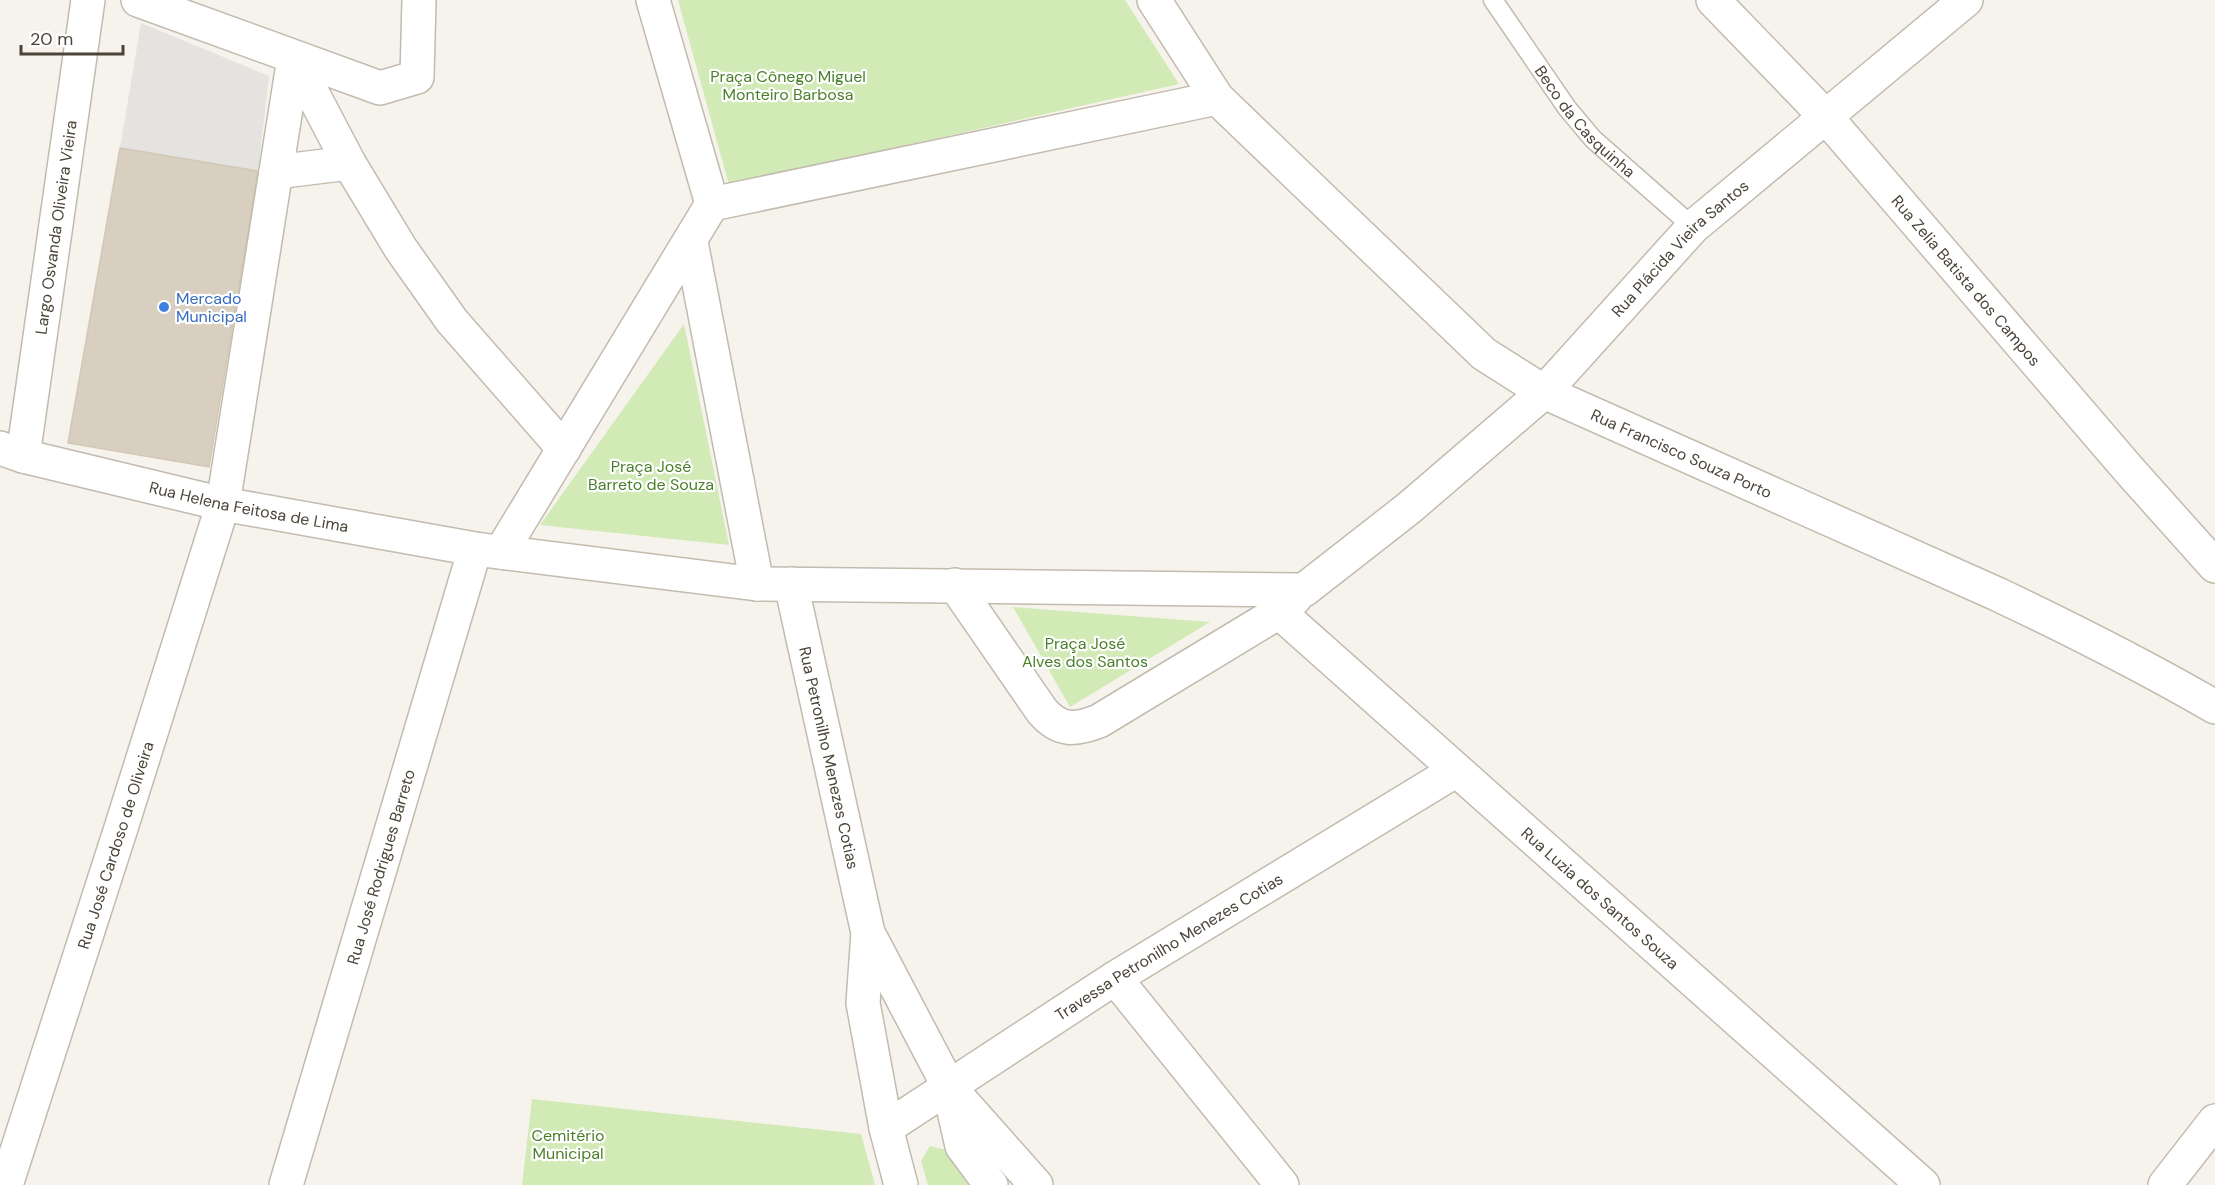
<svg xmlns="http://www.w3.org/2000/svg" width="2215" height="1185" viewBox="0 0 2215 1185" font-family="'DM Sans',sans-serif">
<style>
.green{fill:#d2eab5}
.parking{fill:#e5e3e0}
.building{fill:#d8cfc1;stroke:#d3c7b4;stroke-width:1.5}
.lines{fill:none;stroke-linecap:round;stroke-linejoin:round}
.service-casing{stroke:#c2bbae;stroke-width:21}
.minor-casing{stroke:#c2bbae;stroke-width:36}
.tertiary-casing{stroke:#c2bbae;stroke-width:36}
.service{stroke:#fff;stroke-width:18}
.minor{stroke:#fff;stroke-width:33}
.tertiary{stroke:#fff;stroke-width:33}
.shop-dot{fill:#3f7fe0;stroke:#fff;stroke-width:2}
.labels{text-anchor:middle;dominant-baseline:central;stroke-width:4.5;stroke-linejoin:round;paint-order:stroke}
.park-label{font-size:16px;fill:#4a7f2a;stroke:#fff}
.street-label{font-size:16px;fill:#4b4439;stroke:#fff}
.shop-label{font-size:16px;fill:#366cbe;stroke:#fff;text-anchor:start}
</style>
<rect width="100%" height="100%" fill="#f6f3ec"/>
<path class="green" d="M 678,0 L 1125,0 L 1179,84 L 729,185 Z
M 684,324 L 729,545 L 540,525 Z
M 1013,607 L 1210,622 L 1070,707 Z
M 532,1099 L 861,1134 L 875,1185 L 522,1185 Z
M 930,1146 L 946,1150 L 971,1185 L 928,1185 L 921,1161 Z"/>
<path class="parking" d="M 141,23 L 269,76 L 258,171 L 120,148 Z"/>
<path class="building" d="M 120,148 L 258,171 L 209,467 L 68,443 Z"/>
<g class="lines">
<g class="service-casing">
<g id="service">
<path id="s1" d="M 1493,0 L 1567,108 L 1593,139 L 1693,227"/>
</g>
</g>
<g class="minor-casing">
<g id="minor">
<path d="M 138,0 L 380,88 L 417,77 L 419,0"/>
<path d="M 294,58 L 349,163 L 401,249 L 452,321 L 564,449"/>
<path d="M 276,172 L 349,163"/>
<path d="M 691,242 L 757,584"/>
<path id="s2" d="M 1544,392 L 1693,227 L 1966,0"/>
<path id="s3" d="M 23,456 L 88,0"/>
<path id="s4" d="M 791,584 L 868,933 L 949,1087 L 1036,1185"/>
<path d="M 955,585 L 1042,711 C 1060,732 1076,730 1099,721 L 1279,612 L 1295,598"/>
<path id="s5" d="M 1279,612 L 1923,1185"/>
<path d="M 868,933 L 863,1003 L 886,1128 L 901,1185"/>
<path d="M 1115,978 L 1282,1185"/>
<path d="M 949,1089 L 962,1146 L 991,1185"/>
<path id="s6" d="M 886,1128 L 1115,978 L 1455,771"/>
<path id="s7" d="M 6,1185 L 121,828 L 223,504 L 294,58"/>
<path id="s8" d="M 286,1185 L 475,549"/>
<path d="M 2165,1185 L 2215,1121"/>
</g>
</g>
<g class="tertiary-casing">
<g id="tertiary">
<path d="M 653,0 L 712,204 L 1217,98"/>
<path id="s9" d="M 1154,0 L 1217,98 L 1484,354 L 1544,392 L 1997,594 C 2071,629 2144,666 2215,707"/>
<path id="s10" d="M 1713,0 L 1826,117 L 2130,471 L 2215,566"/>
<path id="s11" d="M 0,448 L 23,456 L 223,504 L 475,549 L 757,584 L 1304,590 L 1409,508 L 1544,392"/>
<path d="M 501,552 L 712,204"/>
</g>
</g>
<use href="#service" class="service"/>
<use href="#minor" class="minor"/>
<use href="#tertiary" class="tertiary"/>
</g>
<circle class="shop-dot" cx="164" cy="307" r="6"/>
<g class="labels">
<g class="park-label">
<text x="788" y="76">Praça Cônego Miguel<tspan x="788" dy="18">Monteiro Barbosa</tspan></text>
<text x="651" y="466">Praça José<tspan x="651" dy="18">Barreto de Souza</tspan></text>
<text x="1085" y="643">Praça José<tspan x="1085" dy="18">Alves dos Santos</tspan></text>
<text x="568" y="1135">Cemitério<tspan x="568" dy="18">Municipal</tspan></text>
</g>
<g class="street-label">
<text stroke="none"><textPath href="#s1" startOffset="153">Beco da Casquinha</textPath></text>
<text stroke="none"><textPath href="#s3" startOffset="231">Largo Osvanda Oliveira Vieira</textPath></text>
<text stroke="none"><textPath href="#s2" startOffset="198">Rua Plácida Vieira Santos</textPath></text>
<text stroke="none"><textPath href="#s10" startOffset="378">Rua Zelia Batista dos Campos</textPath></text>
<text stroke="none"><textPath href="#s9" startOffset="708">Rua Francisco Souza Porto</textPath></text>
<text stroke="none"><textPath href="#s11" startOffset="256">Rua Helena Feitosa de Lima</textPath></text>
<text stroke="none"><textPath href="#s4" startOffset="178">Rua Petronilho Menezes Cotias</textPath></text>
<text stroke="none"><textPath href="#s7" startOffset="357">Rua José Cardoso de Oliveira</textPath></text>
<text stroke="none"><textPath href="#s8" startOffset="332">Rua José Rodrigues Barreto</textPath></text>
<text stroke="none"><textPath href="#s5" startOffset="430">Rua Luzia dos Santos Souza</textPath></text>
<text stroke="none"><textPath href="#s6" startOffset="336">Travessa Petronilho Menezes Cotias</textPath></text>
</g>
<g class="shop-label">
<text x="176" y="298">Mercado<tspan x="176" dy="18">Municipal</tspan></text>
</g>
</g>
<path d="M21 45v9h102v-9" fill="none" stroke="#4b4439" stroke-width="3"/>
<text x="30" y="45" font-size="18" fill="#4b4439" stroke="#ffffff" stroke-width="4.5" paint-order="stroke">20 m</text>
</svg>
